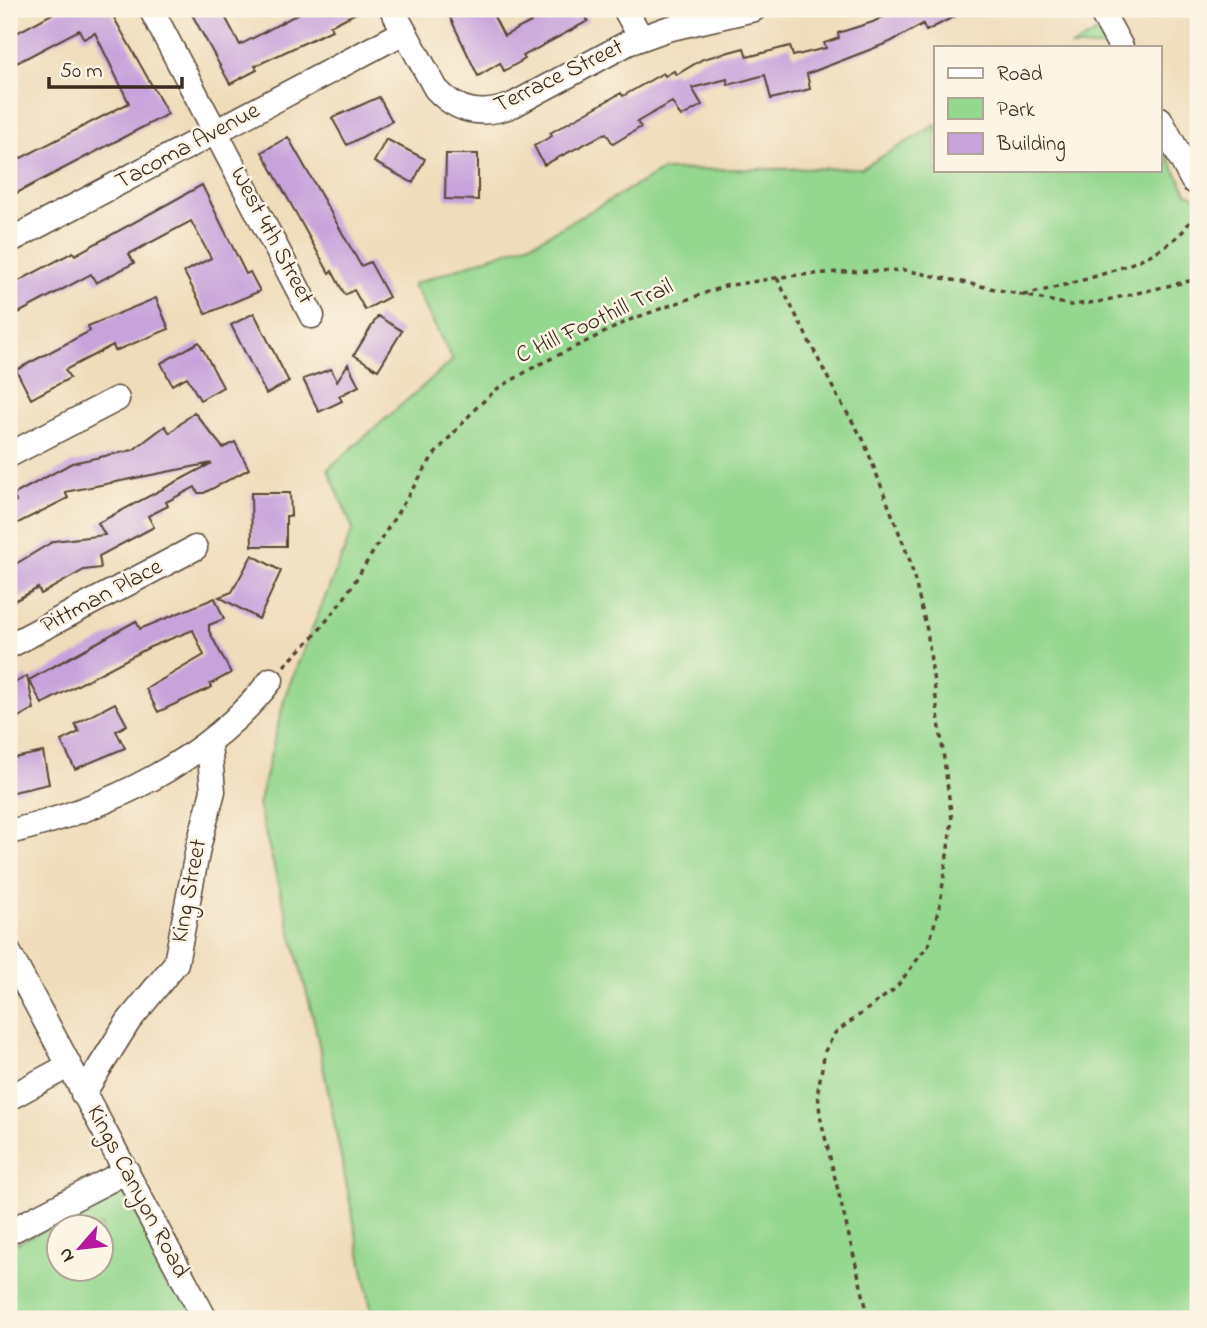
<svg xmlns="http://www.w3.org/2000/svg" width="1207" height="1328" viewBox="0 0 1207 1328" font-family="'Indie Flower',sans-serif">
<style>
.green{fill:#94d78f;stroke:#688056;stroke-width:2;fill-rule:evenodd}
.building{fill:#c7a2db}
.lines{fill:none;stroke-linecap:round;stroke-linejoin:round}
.minor-casing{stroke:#564535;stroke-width:27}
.path{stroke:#564535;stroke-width:3.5;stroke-dasharray:5 5;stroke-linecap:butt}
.minor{stroke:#fff;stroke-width:24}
.labels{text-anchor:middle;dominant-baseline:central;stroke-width:5;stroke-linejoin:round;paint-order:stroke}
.street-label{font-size:24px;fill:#3b2a1e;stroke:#fcf5e5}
</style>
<rect width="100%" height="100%" fill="#fcf5e5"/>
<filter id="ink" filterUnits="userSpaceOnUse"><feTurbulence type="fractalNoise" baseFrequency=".0143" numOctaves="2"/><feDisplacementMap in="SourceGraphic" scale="14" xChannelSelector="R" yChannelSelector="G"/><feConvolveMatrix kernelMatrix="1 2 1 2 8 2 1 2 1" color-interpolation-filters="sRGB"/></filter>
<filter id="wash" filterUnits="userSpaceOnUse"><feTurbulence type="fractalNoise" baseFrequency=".00686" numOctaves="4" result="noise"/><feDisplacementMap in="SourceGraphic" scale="28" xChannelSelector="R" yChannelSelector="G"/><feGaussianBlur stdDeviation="1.57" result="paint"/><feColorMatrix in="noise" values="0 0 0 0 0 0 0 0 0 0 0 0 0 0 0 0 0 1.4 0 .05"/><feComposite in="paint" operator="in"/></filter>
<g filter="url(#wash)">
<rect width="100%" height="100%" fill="#efdcba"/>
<path class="green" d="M 1099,31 L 1108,47 L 1071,47 Z
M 936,125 L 936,170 L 1160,170 L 1160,143 L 1187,192 L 1198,199 L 1198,1319 L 373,1319 L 315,1025 L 258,805 L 286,693 L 353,529 L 328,469 L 453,360 L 413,284 L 539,240 L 663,170 L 862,168 Z
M 123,1192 L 199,1319 L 9,1319 L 9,1247 ZM 60,1226 L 102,1226 L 102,1268 L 60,1268 Z"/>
<g id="blocks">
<path class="building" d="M 61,9 L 109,9 L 168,114 L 9,197 L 9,164 L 129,103 L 95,33 L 84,39 L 79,30 L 9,67 L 9,37 Z
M 189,9 L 221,9 L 240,45 L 307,9 L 364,9 L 330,26 L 332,30 L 255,66 L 257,70 L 230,84 Z
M 446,9 L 490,9 L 504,36 L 531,22 L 527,14 L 537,9 L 582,9 L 588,21 L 523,56 L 525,59 L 504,71 L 500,63 L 478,76 Z
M 898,9 L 969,9 L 926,31 L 923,24 L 890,42 L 807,74 L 810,89 L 771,99 L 765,75 L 728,85 L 727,79 L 692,88 L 702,105 L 681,117 L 672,102 L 637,122 L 641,127 L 613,144 L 606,133 L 544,165 L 534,146 L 552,136 L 550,133 L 621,93 L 623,96 L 663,73 L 665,76 L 674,71 L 676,75 L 703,59 L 744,48 L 747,57 L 790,46 L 793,56 L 826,48 L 824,43 L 839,38 L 838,33 L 873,22 Z
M 379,97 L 392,121 L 347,145 L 332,118 Z
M 288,137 L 361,266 L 370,262 L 389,297 L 365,310 L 354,290 L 345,295 L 332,271 L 329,273 L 262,152 Z
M 386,139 L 425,159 L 413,183 L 374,162 Z
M 446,154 L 478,154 L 478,200 L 445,199 Z
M 202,185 L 246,274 L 250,272 L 260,291 L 206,314 L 184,272 L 211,258 L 191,221 L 129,254 L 134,263 L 96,283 L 91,274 L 9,318 L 9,286 L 73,252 L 75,255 Z
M 156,298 L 169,329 L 115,351 L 113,345 L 65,370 L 70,378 L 31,399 L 16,370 L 90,331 L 88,326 Z
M 254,313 L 289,382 L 266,394 L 231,325 Z
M 378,316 L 402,331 L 378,370 L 354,355 Z
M 199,342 L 223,387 L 200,400 L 187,377 L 172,385 L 161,363 Z
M 348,364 L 359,386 L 339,396 L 342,401 L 319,412 L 303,379 L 331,369 L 337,381 Z
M 194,412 L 223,448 L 235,442 L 249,469 L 204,493 L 198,493 L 195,487 L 166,502 L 168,506 L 148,516 L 154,527 L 99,556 L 101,568 L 84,570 L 41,594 L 38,588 L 9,604 L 9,568 L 54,541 L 105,535 L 98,523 L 212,463 L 65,492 L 68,498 L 14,525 L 9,516 L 9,505 L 16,501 L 13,495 L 72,463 L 133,450 L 165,426 L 170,433 Z
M 251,493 L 290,493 L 291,516 L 286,516 L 286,546 L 252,546 Z
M 252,555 L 281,571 L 259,619 L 219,597 L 232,592 Z
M 215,598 L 224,619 L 209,625 L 209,631 L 231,673 L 210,684 L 212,687 L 158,712 L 146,689 L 204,655 L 193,630 L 150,647 L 42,704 L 29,680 L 136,621 L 140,629 Z
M 27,676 L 34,709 L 9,722 L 9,686 Z
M 115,703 L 127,725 L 116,731 L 125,748 L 75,769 L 61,741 L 79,732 L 75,724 Z
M 43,752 L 49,784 L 9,793 L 9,759 Z"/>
</g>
</g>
<g filter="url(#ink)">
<use href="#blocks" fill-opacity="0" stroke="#564535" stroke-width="2"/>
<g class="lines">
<g class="minor-casing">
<path id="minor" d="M 151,9 L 312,316
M 392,9 L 436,89 C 458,113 483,117 513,105 L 628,43 L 667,29 L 754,9
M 625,9 L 641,38
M 1100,9 L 1121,47
M 1160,119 L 1193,181 L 1198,183
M 9,241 L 404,32
M 9,455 L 117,399
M 9,646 L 195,548
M 9,832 C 107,809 208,761 271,680
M 9,953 L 205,1319
M 83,1094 L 128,1022 L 176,963 L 198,848 L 213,791 L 209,744
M 9,1098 L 68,1066
M 9,1232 L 127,1171"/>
</g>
<path class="path" d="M 777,278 L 837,396 L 863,439 L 910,561 L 927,630 L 952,820 L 940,904 L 929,944 L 896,988 L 835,1033 L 825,1051 L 818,1090 L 820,1116 L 869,1319
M 1024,295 C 1065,285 1197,258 1194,203
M 284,666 L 316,634 L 345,597 L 433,456 L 476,408 L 497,389 L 536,366 L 632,319 L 725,286 L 789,276 L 839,272 L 905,270 L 1070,305 L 1098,302 L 1198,279
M 869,1313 L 879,1319"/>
<use href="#minor" class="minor"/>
</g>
</g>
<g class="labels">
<g class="street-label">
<text transform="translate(559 77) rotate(-26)">Terrace Street</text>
<text transform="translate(188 147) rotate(-28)">Tacoma Avenue</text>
<text transform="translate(271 236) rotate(62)">West 4th Street</text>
<text transform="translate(595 322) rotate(-25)">C Hill Foothill Trail</text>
<text transform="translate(102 597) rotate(-28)">Pittman Place</text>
<text transform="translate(190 891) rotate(-79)">King Street</text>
<text transform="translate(137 1192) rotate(62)">Kings Canyon Road</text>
</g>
</g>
<rect width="1207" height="1328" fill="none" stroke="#fcf5e5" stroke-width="35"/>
<rect x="934" y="46" width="228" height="126" fill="#fcf5e5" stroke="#afa495" stroke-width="2"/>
<rect x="948" y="68" width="35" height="10" fill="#ffffff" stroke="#afa495" stroke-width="2"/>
<text x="997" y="80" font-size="21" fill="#3b2a1e">Road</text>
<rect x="948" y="98" width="35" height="21" fill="#94d78f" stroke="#afa495" stroke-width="2"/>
<text x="997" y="116" font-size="21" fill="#3b2a1e">Park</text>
<rect x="948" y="133" width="35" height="21" fill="#c7a2db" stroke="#afa495" stroke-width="2"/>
<text x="997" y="150" font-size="21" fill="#3b2a1e">Building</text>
<g transform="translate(80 1248) rotate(242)"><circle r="33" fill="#fcf5e5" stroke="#afa495" stroke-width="2"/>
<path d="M0-5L12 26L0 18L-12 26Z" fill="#b5179e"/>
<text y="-10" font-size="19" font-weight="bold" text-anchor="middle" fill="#3b2a1e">N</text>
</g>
<path d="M49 77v10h133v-10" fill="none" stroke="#3b2a1e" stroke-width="3.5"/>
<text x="60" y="77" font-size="21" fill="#3b2a1e" stroke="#fcf5e5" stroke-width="5" paint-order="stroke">50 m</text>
</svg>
